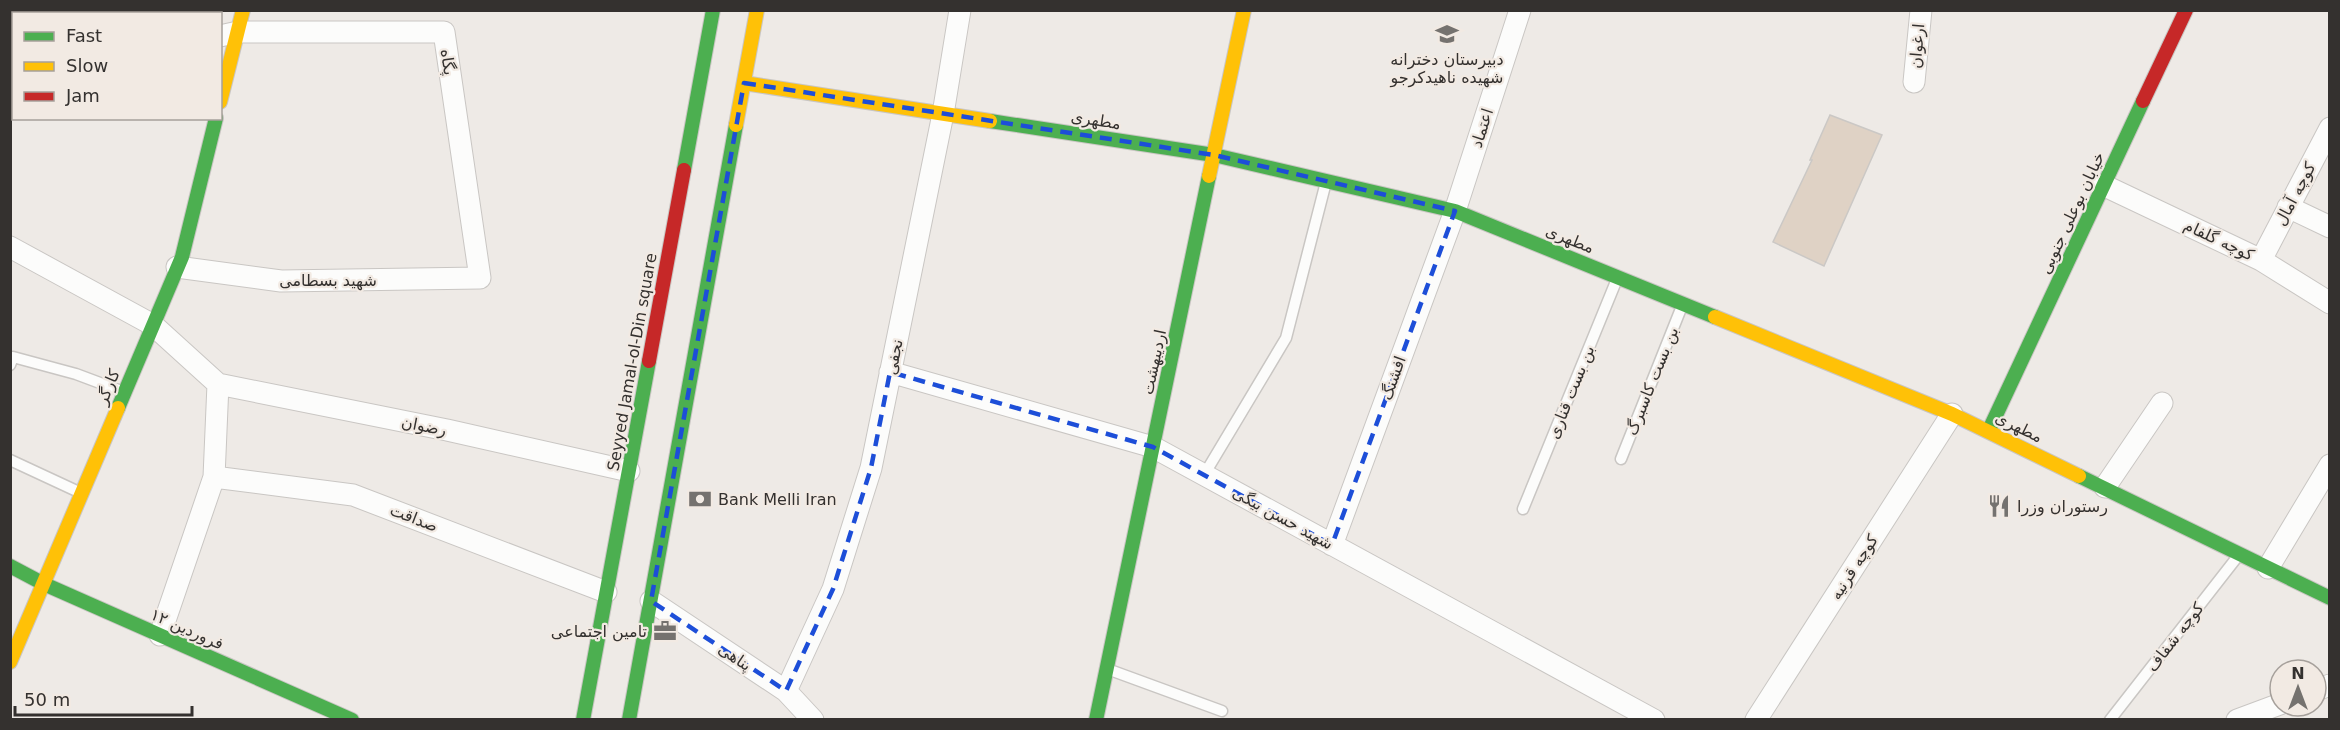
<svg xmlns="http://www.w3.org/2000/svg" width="2340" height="730" viewBox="0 0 2340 730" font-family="'DejaVu Sans',Vazirmatn,sans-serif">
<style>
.building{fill:#dfd2c5;stroke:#cbc8c5;stroke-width:1.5}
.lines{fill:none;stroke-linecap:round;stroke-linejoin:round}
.lane-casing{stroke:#c9c6c3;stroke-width:13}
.street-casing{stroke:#c9c6c3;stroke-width:23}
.fast-casing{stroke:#c9c6c3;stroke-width:16}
.slow-casing{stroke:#c9c6c3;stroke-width:16}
.jam-casing{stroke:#c9c6c3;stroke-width:16}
.lane{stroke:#fcfcfb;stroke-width:10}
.street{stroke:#fcfcfb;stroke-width:21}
.fast{stroke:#4caf50;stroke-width:14}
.slow{stroke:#ffc107;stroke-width:14}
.jam{stroke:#c62828;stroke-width:14}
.marked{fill:none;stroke:#1d4ed8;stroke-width:4.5;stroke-dasharray:12 8;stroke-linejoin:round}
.labels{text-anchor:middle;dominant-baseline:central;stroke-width:4.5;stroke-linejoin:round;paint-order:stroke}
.street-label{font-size:16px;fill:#34312f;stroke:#f2eae3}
.poi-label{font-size:16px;fill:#34312f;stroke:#f2eae3;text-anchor:start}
</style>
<rect width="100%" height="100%" fill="#eeeae6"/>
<path class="building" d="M 1830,115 L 1882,135 L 1824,266 L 1773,242 L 1812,160 L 1810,160 Z"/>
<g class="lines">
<g class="lane-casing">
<path id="lane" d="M 10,365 L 13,357 L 76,374 L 124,392
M 1621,459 L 1682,306
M 10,460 L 81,493
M 1204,475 L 1286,338 L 1326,182
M 1523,509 L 1617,279
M 1110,670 L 1222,711
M 2110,720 L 2238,556"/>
</g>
<g class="street-casing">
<path id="street" d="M 100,10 L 100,14
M 1914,82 L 1921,10
M 2103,185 L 2261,260 L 2330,303
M 2288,207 L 2330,227
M 10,247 L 153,325 L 218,384 L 214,477 L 160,635
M 2261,260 L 2330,128
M 177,267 L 281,281 L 480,278 L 444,32 L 238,32 L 220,36
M 890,372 L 1153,447 L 1654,720
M 218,384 L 447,430 L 629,471
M 214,477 L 353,495 L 606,592
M 2105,487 L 2162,403
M 1332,545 L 1455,211 L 1520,10
M 2268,568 L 2330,465
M 651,601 L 786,691 L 813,720
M 2316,690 L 2330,685
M 786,691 L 833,589 L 871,468 L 943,114 L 960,10
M 1756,720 L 1952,414
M 2237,720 L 2280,704"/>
</g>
<g class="fast-casing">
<path id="fast" d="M 990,121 L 1214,155 L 1455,211 L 1715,317
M 684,170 L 713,10
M 118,408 L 182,257 L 216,118
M 1989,430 L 2143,101
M 2079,476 L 2330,598
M 10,566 L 44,584 L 352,720
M 583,720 L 649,361
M 629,720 L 736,125
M 1096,720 L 1209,176"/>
</g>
<g class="slow-casing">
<path id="slow" d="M 744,83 L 990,121
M 220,102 L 243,10
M 736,125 L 757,10
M 1209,176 L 1244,10
M 1715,317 L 1952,414 L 2079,476
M 10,662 L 118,408"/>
</g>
<g class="jam-casing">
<path id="jam" d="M 2143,101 L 2186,10
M 649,361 L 684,170"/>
</g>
<use href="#lane" class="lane"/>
<use href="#street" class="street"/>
<use href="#fast" class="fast"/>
<use href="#slow" class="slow"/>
<use href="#jam" class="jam"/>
</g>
<path class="marked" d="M 744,83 L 1214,155 L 1455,211 L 1332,545 L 1153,447 L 890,372 L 871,468 L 833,589 L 786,691 L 651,601 Z"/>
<defs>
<g id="school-bare" transform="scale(1.8)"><path d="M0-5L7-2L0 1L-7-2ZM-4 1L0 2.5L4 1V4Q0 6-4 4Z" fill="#75726f" stroke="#f2eae3" stroke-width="2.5" paint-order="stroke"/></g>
<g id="bank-bare" transform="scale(1.8)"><path d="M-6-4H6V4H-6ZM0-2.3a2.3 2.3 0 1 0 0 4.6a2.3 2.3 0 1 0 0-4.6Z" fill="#75726f" stroke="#f2eae3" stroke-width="2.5" paint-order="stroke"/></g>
<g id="restaurant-bare" transform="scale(1.8)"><path d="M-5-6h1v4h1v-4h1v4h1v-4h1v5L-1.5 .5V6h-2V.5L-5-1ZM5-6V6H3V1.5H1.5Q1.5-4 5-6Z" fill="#75726f" stroke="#f2eae3" stroke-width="2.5" paint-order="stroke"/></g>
<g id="office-bare" transform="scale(1.8)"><path d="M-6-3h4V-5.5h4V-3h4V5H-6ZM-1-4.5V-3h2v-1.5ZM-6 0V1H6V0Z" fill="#75726f" stroke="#f2eae3" stroke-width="2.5" paint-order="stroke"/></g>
</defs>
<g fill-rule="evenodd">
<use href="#school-bare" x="1447" y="34"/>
<use href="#bank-bare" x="700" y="499"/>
<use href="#restaurant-bare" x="1999" y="506"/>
<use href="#office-bare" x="665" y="631"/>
</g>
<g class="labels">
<g class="street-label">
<text transform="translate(1917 46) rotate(-85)">ارغوان</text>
<text transform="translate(448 62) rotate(82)">پگاه</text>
<text transform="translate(1096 120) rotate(9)">مطهری</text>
<text transform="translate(1482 128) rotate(-72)">اعتماد</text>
<text transform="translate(2295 194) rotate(-62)">کوچه آمال</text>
<text transform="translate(2072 213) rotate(-65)">خیابان بوعلی جنوبی</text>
<text transform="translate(1570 239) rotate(22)">مطهری</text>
<text transform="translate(2219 240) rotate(25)">کوچه گلفام</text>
<text x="328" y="280">شهید بسطامی</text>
<text transform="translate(894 357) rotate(-79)">نجفی</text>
<text transform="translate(632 362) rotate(-80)">Seyyed Jamal-ol-Din square</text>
<text transform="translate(1154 362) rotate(-78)">اردیبهشت</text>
<text transform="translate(1393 378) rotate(-70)">افشنگ</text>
<text transform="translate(1652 381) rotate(-68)">بن بست کاسبرگ</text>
<text transform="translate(108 387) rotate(-67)">کارگر</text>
<text transform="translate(1571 392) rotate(-68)">بن بست قناری</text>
<text transform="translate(424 426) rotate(11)">رضوان</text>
<text transform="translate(2019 427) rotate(26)">مطهری</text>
<text transform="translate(414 518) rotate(21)">صداقت</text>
<text transform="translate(1283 518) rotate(29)">شهید حسن بیگی</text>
<text transform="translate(1854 567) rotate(-57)">کوچه قرنیه</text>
<text transform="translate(187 629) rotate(24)">۱۲ فروردین</text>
<text transform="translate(2175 637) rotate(-52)">کوچه شفاف</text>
<text transform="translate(735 657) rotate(34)">پناهی</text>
</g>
<g class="poi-label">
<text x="1447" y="59" text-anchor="middle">دبیرستان دخترانه<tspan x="1447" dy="18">شهیده ناهیدکرجو</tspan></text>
<text x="718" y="499">Bank Melli Iran</text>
<text x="2017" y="506">رستوران وزرا</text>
<text x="647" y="631" text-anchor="end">تامین اجتماعی</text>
</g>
</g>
<rect width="2340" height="730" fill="none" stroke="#34312f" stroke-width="24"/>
<rect x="12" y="12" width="210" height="108" fill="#f2eae3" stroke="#a6a09b" stroke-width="1.5"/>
<rect x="24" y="32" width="30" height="9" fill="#4caf50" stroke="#a6a09b" stroke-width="1.5"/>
<text x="66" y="42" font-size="18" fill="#34312f">Fast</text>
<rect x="24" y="62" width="30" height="9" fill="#ffc107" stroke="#a6a09b" stroke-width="1.5"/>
<text x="66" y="72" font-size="18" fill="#34312f">Slow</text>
<rect x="24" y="92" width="30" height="9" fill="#c62828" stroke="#a6a09b" stroke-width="1.5"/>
<text x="66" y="102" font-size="18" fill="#34312f">Jam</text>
<g transform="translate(2298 688)"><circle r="28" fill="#f2eae3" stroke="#a6a09b" stroke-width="1.5"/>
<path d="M0-4.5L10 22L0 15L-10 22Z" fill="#75726f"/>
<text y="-9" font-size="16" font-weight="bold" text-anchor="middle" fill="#34312f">N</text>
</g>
<path d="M15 706v9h177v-9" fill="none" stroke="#34312f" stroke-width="3"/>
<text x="24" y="706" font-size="18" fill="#34312f" stroke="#f2eae3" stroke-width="4.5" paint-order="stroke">50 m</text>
</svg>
